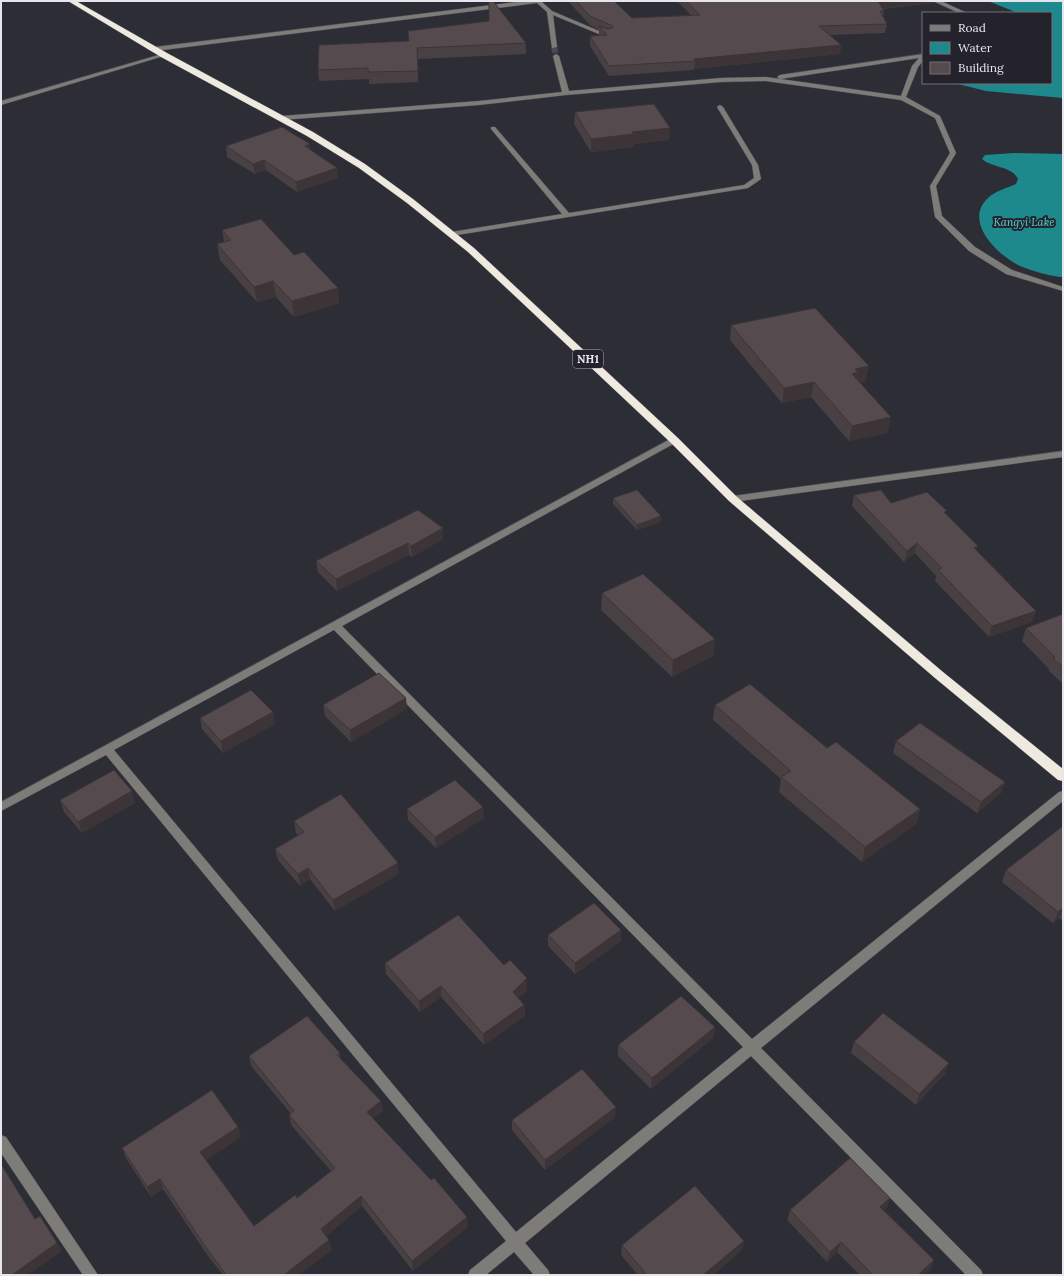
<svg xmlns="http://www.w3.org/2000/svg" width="1064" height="1276" viewBox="0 0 1064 1276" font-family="Lora,serif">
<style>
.water{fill:#1e898c}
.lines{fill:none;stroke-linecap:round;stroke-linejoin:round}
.minor-tunnel{stroke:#494951;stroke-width:6;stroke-dasharray:6 3;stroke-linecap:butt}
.minor-casing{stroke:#4b4b53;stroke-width:1}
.highway-casing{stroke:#4b4b53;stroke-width:1}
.minor{fill:#7e7c78;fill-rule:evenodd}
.highway{fill:#eeeadf;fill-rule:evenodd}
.wall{fill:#494043}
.shaded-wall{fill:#3c3437}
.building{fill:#554b4e;stroke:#3c3437}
.labels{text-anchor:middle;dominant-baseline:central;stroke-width:4;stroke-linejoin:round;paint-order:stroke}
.far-water-label{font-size:11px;font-style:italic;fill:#51d6da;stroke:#24232c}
.shield{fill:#24232c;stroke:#acacb2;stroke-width:1}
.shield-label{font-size:11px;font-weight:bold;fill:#e6e6ec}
</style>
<rect width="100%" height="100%" fill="#2d2d36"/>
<path class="water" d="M 988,1 L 1063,1 L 1063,98 L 986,91 L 954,83 L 1051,83 L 1051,13 L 1018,13 Z
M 1014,153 L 1063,154 L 1063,277 C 1052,277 1029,270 1018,265 C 997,254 963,221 988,198 C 995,191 1007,188 1016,184 L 1018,179 C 1012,166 992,168 982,159 L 985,155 Z"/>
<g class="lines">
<path class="minor-tunnel" d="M 554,47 L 556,56"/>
<g class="minor-casing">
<path id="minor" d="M 525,1 L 541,1 L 552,11 L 611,36 L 606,37 L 553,15 L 557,47 L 552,48 L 547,12 L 537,3 L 155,51 L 152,49 L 155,47 Z
M 933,1 L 941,1 L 967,13 L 959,13 Z
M 162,54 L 167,55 L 1,105 L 1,101 Z
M 923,54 L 923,61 L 918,67 L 906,97 L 940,116 L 956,153 L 936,186 L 942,216 L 975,247 L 1012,270 L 1063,287 L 1063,291 L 1006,274 L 969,251 L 935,217 L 930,186 L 950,153 L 935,118 L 901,100 L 766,81 L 721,82 L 566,95 L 479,105 L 281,120 L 278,118 L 281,116 L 479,101 L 562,92 L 553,56 L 556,54 L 559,56 L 569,91 L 721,78 L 766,77 L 901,96 L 912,66 L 919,58 L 780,79 L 777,77 L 780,75 Z
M 720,105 L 723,107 L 758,165 L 761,179 L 748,188 L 451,236 L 447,234 L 451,232 L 562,214 L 491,129 L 491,127 L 495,127 L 569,213 L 744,185 L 754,178 L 752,165 L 717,107 Z
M 674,437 L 678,440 L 677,442 L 342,626 L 752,1039 L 1059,792 L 1063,791 L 1063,801 L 761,1048 L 981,1270 L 983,1275 L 966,1275 L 751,1056 L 525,1243 L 548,1270 L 550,1275 L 534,1275 L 514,1252 L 486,1275 L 468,1275 L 470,1270 L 506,1241 L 106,755 L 1,811 L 1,802 ZM 334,630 L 743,1047 L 516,1232 L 114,750 Z
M 1063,451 L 1063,457 L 733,502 L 728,499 L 733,496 Z
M 1,1135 L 6,1137 L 98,1275 L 83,1275 L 1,1153 Z"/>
</g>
<g class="highway-casing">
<path id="highway" d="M 68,1 L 76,1 L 167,53 L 313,132 L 365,164 L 413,199 L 474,248 L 678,438 L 737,497 L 943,672 L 1063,769 L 1063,781 L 1058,780 L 935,678 L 729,501 L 670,442 L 468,252 L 407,203 L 359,168 L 307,136 L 161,57 Z"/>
</g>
<use href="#minor" class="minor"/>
<use href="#highway" class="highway"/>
</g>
<path class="wall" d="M 568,1 L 614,1 L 632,18 L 691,15 L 677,1 L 934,1 L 934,3 L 883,9 L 884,11 L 883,17 L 887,24 L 885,33 L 829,35 L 841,45 L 840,54 L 694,69 L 694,70 L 609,76 L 590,46 L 590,36 L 599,36 L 599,30 L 590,25 Z
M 409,41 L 526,43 L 526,54 L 418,59 L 418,82 L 369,84 L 369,79 L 319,81 L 318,70 Z
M 575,112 L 669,140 L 634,144 L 633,147 L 591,152 L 574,124 Z
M 310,144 L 310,150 L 337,168 L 338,178 L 297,192 L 266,170 L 255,174 L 227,157 L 226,146 Z
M 222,230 L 294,255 L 338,288 L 339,303 L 294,317 L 276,297 L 257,302 L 220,260 L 217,244 L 224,242 Z
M 731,325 L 866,381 L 860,383 L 888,433 L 849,441 L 811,397 L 782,403 L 730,340 Z
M 854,495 L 946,514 L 977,551 L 1032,622 L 989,637 L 935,581 L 936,576 L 915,553 L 904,562 L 852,506 Z
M 613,498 L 661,522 L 637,530 L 613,504 Z
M 418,510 L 443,539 L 412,557 L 409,555 L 337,591 L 318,572 L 316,561 Z
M 602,593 L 715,639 L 713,656 L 672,677 L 601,610 Z
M 1063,614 L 1063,684 L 1049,671 L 1049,669 L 1022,641 L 1026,628 Z
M 323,705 L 407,709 L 351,742 L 325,716 Z
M 715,705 L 827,748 L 920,809 L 916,824 L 862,862 L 779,792 L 781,779 L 713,720 Z
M 273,712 L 275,724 L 223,753 L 202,729 L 200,718 Z
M 896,741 L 1005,782 L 1001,793 L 977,813 L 893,753 Z
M 60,800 L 135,803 L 82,833 L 64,812 Z
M 407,809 L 484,818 L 436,848 L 408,820 Z
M 294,821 L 399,874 L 335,911 L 310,879 L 300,886 L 278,860 L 275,849 L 298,835 L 296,833 Z
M 1063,826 L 1063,921 L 1059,918 L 1053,923 L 1002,882 L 1006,870 Z
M 621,930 L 621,941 L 575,974 L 548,946 L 548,935 Z
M 385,963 L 527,990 L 518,998 L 524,1005 L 525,1016 L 484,1045 L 441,997 L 420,1012 L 386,974 Z
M 715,1027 L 713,1038 L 651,1089 L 618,1056 L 618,1045 Z
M 854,1042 L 945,1074 L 916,1105 L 851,1053 Z
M 340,1053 L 340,1058 L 383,1111 L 373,1118 L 468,1227 L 413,1271 L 362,1206 L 326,1236 L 332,1250 L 299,1275 L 223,1275 L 208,1256 L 163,1189 L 151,1197 L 126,1158 L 122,1148 L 238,1127 L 241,1137 L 206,1160 L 254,1226 L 297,1198 L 331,1171 L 291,1125 L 289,1115 L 291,1114 L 251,1066 L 249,1056 Z
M 615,1117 L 545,1170 L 512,1130 L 512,1120 Z
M 890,1198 L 887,1208 L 884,1210 L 934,1260 L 930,1270 L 924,1275 L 860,1275 L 837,1252 L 827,1262 L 787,1220 L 790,1210 Z
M 622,1245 L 742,1250 L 713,1275 L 638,1275 L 621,1255 Z"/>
<path class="shaded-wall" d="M 877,1 L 934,1 L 934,3 L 876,9 Z
M 841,45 L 840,54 L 694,69 L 695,61 L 694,59 Z
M 417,48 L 418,59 L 418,82 L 418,71 Z
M 670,128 L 669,140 L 634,144 L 633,147 L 591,152 L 591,139 L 632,132 Z
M 310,144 L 311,154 L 305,146 Z
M 264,160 L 266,170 L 255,174 L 253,164 Z
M 337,168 L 338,178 L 297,192 L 296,182 Z
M 273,281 L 276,297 L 257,302 L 254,287 Z
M 338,288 L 339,303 L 294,317 L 292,301 Z
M 869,366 L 866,381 L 856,383 L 852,374 L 855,369 Z
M 814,382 L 811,397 L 782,403 L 784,388 Z
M 891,417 L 888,433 L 849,441 L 852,426 Z
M 661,516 L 661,522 L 637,530 L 637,525 Z
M 443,528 L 443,539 L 412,557 L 411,546 Z
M 408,543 L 409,555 L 337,591 L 336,579 Z
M 917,543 L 915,553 L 904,562 L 907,551 Z
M 978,546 L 975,557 L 974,548 Z
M 1036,611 L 1032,622 L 989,637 L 992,626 Z
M 715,639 L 713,656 L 672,677 L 673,660 Z
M 406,698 L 407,709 L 351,742 L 350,730 Z
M 273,712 L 275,724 L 223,753 L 221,741 Z
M 1005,782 L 1001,793 L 977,813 L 981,802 Z
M 132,791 L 135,803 L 82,833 L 78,822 Z
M 483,807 L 484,818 L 436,848 L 435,837 Z
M 920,809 L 916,824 L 862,862 L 865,847 Z
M 398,863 L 399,874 L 335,911 L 333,900 Z
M 308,868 L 310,879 L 300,886 L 298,874 Z
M 1063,908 L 1063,909 L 1059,918 L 1053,923 L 1058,912 Z
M 621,930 L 621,941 L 575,974 L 575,963 Z
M 527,978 L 527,990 L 513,1003 L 513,992 Z
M 441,986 L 441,997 L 420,1012 L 419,1001 Z
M 524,1005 L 525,1016 L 484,1045 L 483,1034 Z
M 715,1027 L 713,1038 L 651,1089 L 652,1078 Z
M 949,1063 L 945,1074 L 916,1105 L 919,1094 Z
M 381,1101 L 383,1111 L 369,1122 L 367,1112 Z
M 616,1107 L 615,1117 L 545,1170 L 545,1160 Z
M 238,1127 L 241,1137 L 204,1162 L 200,1152 Z
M 160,1179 L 163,1189 L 151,1197 L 147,1187 Z
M 361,1196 L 362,1206 L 323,1239 L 321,1229 Z
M 890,1198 L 887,1208 L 876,1217 L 880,1207 Z
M 467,1217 L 468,1227 L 413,1271 L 412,1261 Z
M 329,1240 L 332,1250 L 299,1275 L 284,1275 Z
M 744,1241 L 742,1250 L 713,1275 L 703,1275 Z
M 841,1242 L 837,1252 L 827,1262 L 830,1252 Z
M 57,1243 L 62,1251 L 28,1275 L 12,1275 Z
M 934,1260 L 930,1270 L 924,1275 L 918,1275 Z"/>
<path class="building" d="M 489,1 L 493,1 L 526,43 L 417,48 L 418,71 L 368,72 L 368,68 L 318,70 L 319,45 L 409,41 L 408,31 L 489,21 Z
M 576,1 L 614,1 L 632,18 L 700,15 L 686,1 L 878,1 L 884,11 L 880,11 L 887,24 L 819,26 L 841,45 L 694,59 L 695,61 L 609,66 L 590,36 L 607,35 L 599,26 L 607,29 L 612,28 L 613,26 L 590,16 Z
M 654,104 L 670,128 L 632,132 L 634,134 L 591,139 L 575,112 Z
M 282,127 L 310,144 L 305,146 L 337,168 L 296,182 L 264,160 L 253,164 L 226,146 Z
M 261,219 L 294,255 L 304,252 L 338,288 L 292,301 L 273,281 L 254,287 L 217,244 L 231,240 L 222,230 Z
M 815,308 L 869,366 L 855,369 L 858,372 L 852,374 L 891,417 L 852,426 L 814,382 L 784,388 L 731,325 Z
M 637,490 L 661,516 L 637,525 L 613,498 Z
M 881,490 L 891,503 L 927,492 L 947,511 L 944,512 L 978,546 L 974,548 L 1036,611 L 992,626 L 938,570 L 942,568 L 917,543 L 907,551 L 854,495 Z
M 418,510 L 443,528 L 411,546 L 408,543 L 336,579 L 316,561 Z
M 643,574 L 715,639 L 673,660 L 602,593 Z
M 1063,614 L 1063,667 L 1053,658 L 1055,657 L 1026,628 Z
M 379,673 L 406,698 L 350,730 L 323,705 Z
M 750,684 L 827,748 L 836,742 L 920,809 L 865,847 L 781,777 L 791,771 L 715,705 Z
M 251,690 L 273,712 L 221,741 L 200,718 Z
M 920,723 L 1005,782 L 981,802 L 896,741 Z
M 114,770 L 132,791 L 78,822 L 60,800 Z
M 455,780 L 483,807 L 435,837 L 407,809 Z
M 341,794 L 398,863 L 333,900 L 308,868 L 298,874 L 275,849 L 304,832 L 294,821 Z
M 1063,826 L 1063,908 L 1058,912 L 1006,870 Z
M 594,903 L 621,930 L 575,963 L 548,935 Z
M 458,915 L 504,965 L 510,960 L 527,978 L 513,992 L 524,1005 L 483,1034 L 441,986 L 419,1001 L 385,963 Z
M 681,996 L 715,1027 L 652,1078 L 618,1045 Z
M 883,1013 L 949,1063 L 919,1094 L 854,1042 Z
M 307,1016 L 340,1053 L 337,1055 L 381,1101 L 367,1112 L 431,1180 L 434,1178 L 467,1217 L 412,1261 L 361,1196 L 321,1229 L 329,1240 L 284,1275 L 226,1275 L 205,1246 L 160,1179 L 147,1187 L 122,1148 L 212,1090 L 238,1127 L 200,1152 L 254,1226 L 295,1195 L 297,1198 L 335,1168 L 289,1115 L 294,1111 L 249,1056 Z
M 582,1069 L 616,1107 L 545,1160 L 512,1120 Z
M 850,1158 L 890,1198 L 880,1207 L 934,1260 L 918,1275 L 873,1275 L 841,1242 L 830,1252 L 790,1210 Z
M 1,1164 L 35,1219 L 40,1216 L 57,1243 L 12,1275 L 1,1275 Z
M 695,1186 L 744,1241 L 703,1275 L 647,1275 L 622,1245 Z"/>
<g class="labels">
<g class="far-water-label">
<text x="1024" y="222">Kangyi Lake</text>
</g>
<rect class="shield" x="573" y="350" width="30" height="18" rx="3"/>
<g class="shield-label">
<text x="588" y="359">NH1</text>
</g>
</g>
<rect width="1064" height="1276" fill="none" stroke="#e6e6ec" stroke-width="4"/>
<rect x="922" y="12" width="130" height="72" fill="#24232c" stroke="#727179"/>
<rect x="930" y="25" width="20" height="6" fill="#7e7c78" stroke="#727179"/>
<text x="958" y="32" font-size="12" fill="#e6e6ec">Road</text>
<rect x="930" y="42" width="20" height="12" fill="#1e898c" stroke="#727179"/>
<text x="958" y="52" font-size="12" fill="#e6e6ec">Water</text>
<rect x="930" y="62" width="20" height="12" fill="#554b4e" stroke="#727179"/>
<text x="958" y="72" font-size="12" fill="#e6e6ec">Building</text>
</svg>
